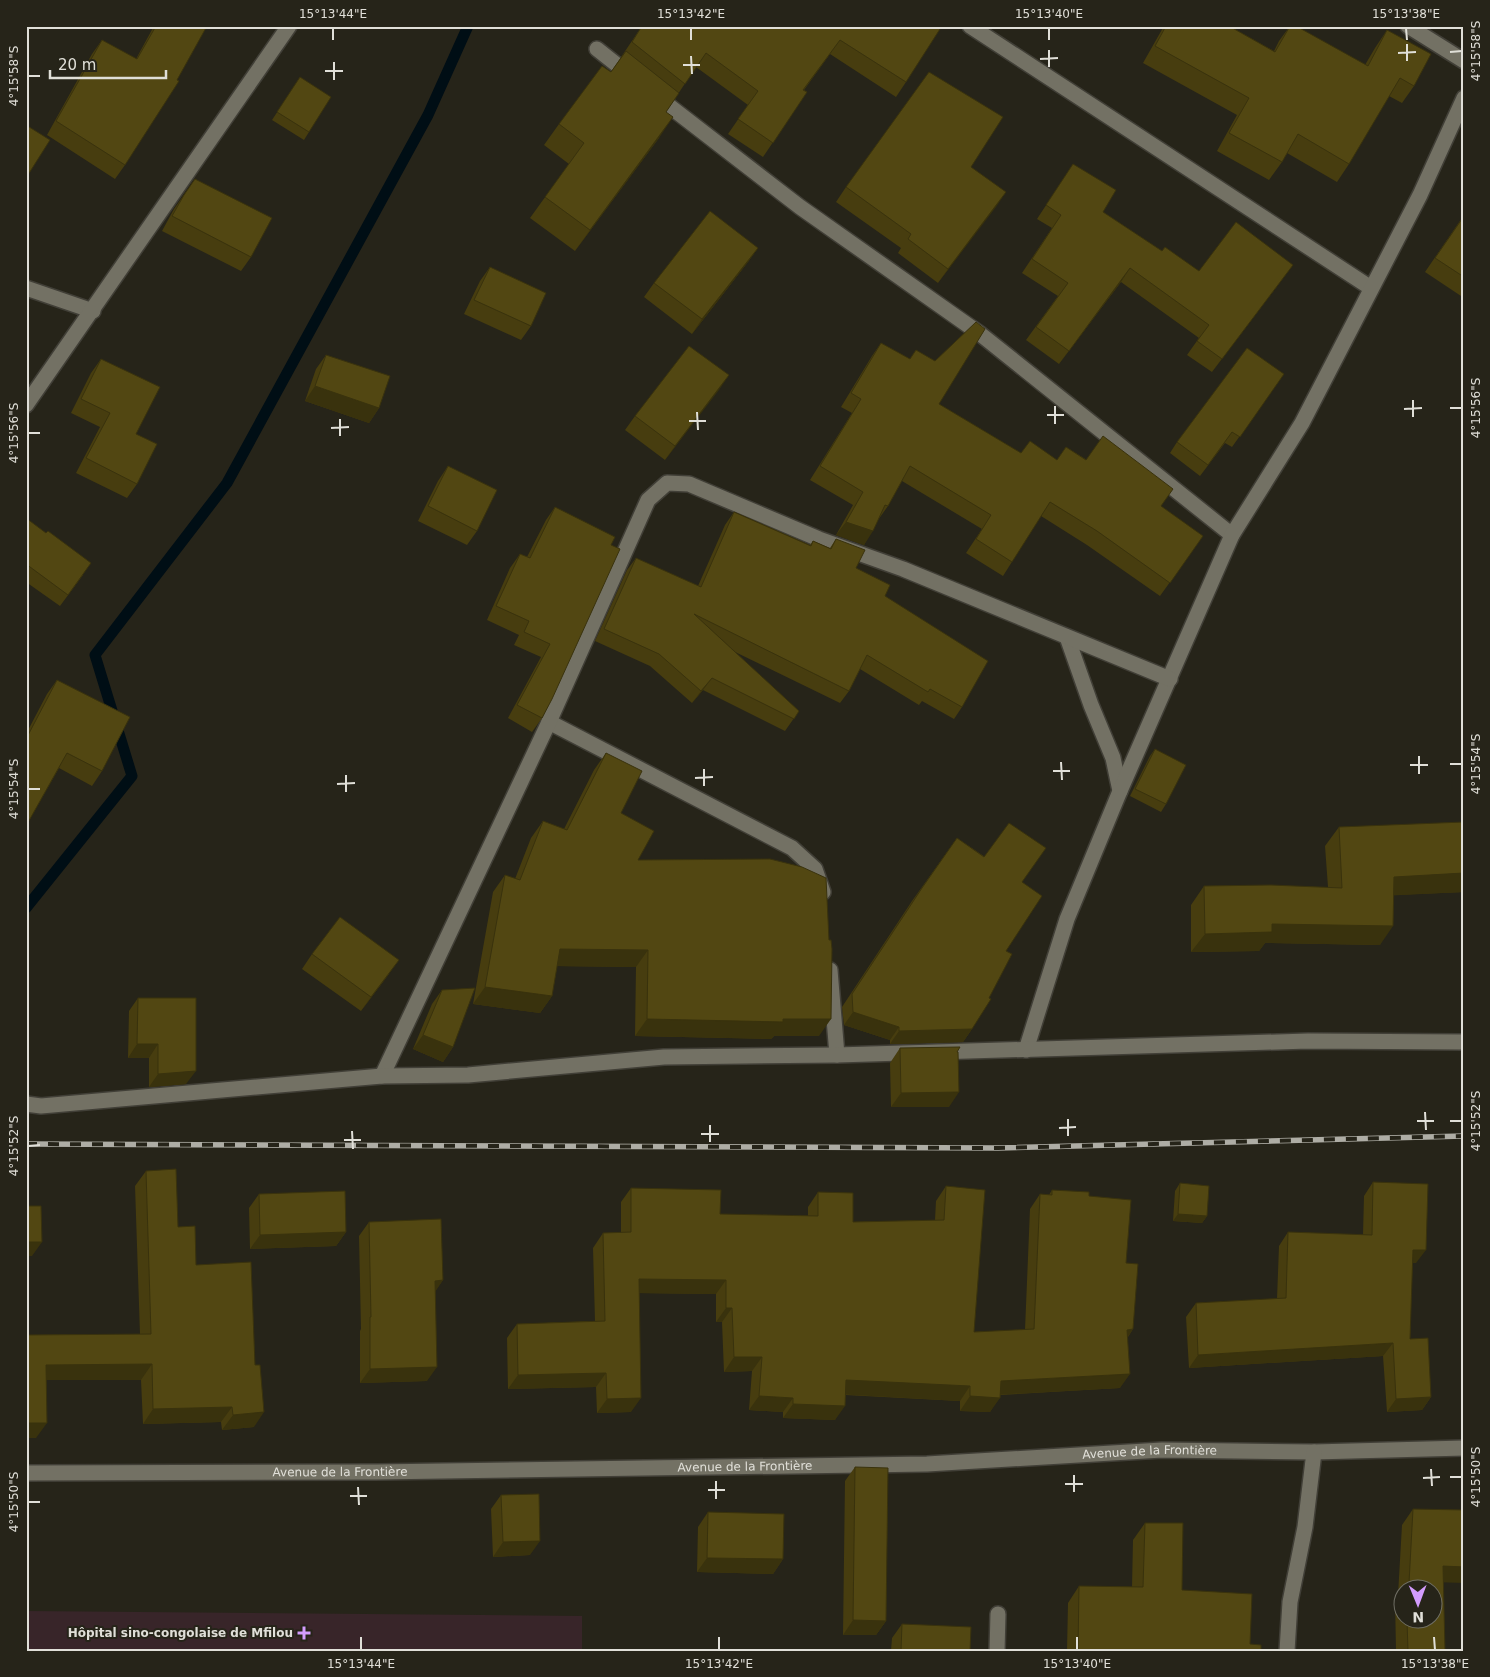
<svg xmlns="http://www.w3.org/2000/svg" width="1490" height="1677" viewBox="0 0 1490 1677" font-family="'DejaVu Sans',sans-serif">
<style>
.medical{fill:#382529}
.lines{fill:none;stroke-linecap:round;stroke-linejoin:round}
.stream{stroke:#000e15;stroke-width:11}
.minor-casing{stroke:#413f37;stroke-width:18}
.minor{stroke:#737164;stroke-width:15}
.rail-casing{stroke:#aeada5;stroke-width:5.5}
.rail{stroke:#262419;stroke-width:4;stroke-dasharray:11;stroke-linecap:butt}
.wall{fill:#473d0f;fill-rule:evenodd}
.shaded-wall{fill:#39320d}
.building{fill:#524712;stroke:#39320d}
.ticks{fill:none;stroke:#e0dfd8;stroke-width:2}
.poi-dot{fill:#d39cfd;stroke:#262419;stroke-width:2}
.labels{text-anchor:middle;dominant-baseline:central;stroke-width:4;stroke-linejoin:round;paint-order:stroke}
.street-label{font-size:12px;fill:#e0dfd8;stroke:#262419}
.poi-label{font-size:12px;font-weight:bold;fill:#e0dfd8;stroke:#262419;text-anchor:end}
.neatline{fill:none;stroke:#e0dfd8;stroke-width:2}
.ticks-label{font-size:12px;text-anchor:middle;fill:#e0dfd8}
</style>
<rect width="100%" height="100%" fill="#262419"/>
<path class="medical" d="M 26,1611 L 582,1616 L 582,1651 L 26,1651 Z"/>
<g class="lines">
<path class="stream" d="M 26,908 L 132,776 L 95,655 L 227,483 L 428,115 L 468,26"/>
<g class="minor-casing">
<g id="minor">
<path d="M 970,26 L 1371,288"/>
<path d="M 1408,26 L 1464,61"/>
<path d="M 597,49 L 631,76"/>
<path d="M 655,95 L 800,207 L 979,333 L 1232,535"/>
<path d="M 26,288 L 93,311"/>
<path d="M 26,405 L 289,26"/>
<path d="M 1067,637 L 1091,705 L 1113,758 L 1120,791"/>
<path d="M 549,722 L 792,848 L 815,869 L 823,892"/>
<path d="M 830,970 L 837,1055"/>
<path d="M 1026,1050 L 1067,919 L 1120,791 L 1232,535 L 1302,423 L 1420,195 L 1464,98"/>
<path d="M 382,1076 L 549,722 L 648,500 L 667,483 L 689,484 L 819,539 L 903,569 L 1170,679"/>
<path d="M 26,1104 L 41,1106 L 382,1076 L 468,1075 L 664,1057 L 837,1055 L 1308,1041 L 1464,1042"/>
<path id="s1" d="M 26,1473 L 377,1472 L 927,1464 L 1162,1450 L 1314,1452 L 1464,1448"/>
<path d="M 997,1651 L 998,1614"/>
<path d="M 1287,1651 L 1290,1602 L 1305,1527 L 1314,1452"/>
</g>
</g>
<use href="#minor" class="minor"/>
<g class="rail-casing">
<path id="rail" d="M 26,1144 L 998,1148 L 1464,1136"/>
</g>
<use href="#rail" class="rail"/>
</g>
<path class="wall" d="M 154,26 L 207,26 L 125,165 L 115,179 L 47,135 L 92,54 L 102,40 L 136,59 Z
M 642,26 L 936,26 L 906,82 L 896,97 L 830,54 L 804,90 L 807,92 L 763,157 L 728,134 L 748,105 L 696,67 L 666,112 L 659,138 L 575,251 L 530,218 L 569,164 L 544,145 L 559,124 L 611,72 Z
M 1164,26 L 1229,26 L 1274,51 L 1279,41 L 1290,26 L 1365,65 L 1375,48 L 1387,30 L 1414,86 L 1402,103 L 1389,96 L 1349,164 L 1337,182 L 1287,153 L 1282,162 L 1269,180 L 1217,151 L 1237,115 L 1143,63 Z
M 295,85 L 309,132 L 304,140 L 272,120 Z
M 1073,164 L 1103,212 L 1162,251 L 1199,271 L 1293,265 L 1212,372 L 1187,355 L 1199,338 L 1121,282 L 1059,364 L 1026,340 L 1058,296 L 1022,273 L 1052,228 L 1037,219 Z
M 195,179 L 251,257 L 241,271 L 162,231 L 174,209 Z
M 846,187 L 1006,192 L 938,283 L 898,253 L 901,248 L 836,202 Z
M 1464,215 L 1464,298 L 1425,272 Z
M 758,248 L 748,262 L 692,334 L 644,297 L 654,283 Z
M 490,267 L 531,326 L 521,340 L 464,314 L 480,281 Z
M 881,343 L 910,359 L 916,350 L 939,404 L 1021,453 L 1057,460 L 1066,447 L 1161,506 L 1203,536 L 1160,596 L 1087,545 L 1041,516 L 1003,576 L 966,553 L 982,529 L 902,481 L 888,506 L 878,520 L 864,545 L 836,535 L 853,505 L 810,480 L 852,413 L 841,407 L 872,356 Z
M 326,355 L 379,408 L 369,423 L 305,401 L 316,369 Z
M 101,359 L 136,434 L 137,484 L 127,498 L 76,473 L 100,427 L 71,413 L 91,373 Z
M 1284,374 L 1232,447 L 1225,443 L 1200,476 L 1170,453 L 1177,442 Z
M 729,375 L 665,460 L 625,430 L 635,416 Z
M 448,466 L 477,531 L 467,545 L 418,521 L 438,481 Z
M 555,507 L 611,545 L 542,718 L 532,732 L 508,718 L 541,657 L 514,645 L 519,635 L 487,620 L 510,568 L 520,554 L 527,557 L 546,520 Z
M 734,512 L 810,545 L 813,541 L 830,548 L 836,539 L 856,568 L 885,596 L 962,707 L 954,719 L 922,701 L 919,705 L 860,669 L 849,691 L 840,703 L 733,651 L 799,711 L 785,731 L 703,690 L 692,703 L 650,666 L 595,641 L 627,570 L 636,558 L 698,586 L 725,525 Z
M 26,518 L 83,575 L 60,606 L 26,582 Z
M 57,680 L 102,771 L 92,786 L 59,768 L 26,826 L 26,734 L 47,694 Z
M 1155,749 L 1166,804 L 1161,812 L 1130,796 L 1150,756 Z
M 606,753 L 621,813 L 638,860 L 819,1036 L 774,1036 L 771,1039 L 635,1036 L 636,967 L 557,966 L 552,996 L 540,1013 L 473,1004 L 493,892 L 505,875 L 515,879 L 531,838 L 543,821 L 564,829 L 594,770 Z
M 1339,827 L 1464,892 L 1394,895 L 1380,945 L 1265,943 L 1259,951 L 1191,952 L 1191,905 L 1204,886 L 1328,887 L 1325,846 Z
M 957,838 L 1022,882 L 1006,951 L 972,1029 L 963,1042 L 890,1044 L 890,1040 L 844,1025 L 842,1007 L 912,901 Z
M 312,954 L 389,974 L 361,1011 L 302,969 Z
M 442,990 L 453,1047 L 443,1062 L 413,1049 L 432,1004 Z
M 138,998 L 186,1084 L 149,1087 L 149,1058 L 128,1058 L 129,1011 Z
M 900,1048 L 957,1052 L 949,1107 L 891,1107 L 890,1063 Z
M 146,1171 L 178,1227 L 196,1265 L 255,1365 L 254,1427 L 222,1430 L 221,1422 L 143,1424 L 141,1380 L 46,1380 L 36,1438 L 26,1438 L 26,1335 L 140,1334 L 135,1186 Z
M 1373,1182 L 1416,1263 L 1412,1263 L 1410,1339 L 1431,1397 L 1422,1410 L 1387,1412 L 1383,1356 L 1189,1368 L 1186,1317 L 1196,1303 L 1277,1299 L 1279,1246 L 1288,1232 L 1363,1235 L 1364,1196 Z
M 1180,1183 L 1207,1216 L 1202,1223 L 1173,1221 L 1175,1191 Z
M 946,1186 L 974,1332 L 1025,1330 L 1030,1209 L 1040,1194 L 1049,1195 L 1052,1190 L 1089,1196 L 1126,1263 L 1133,1329 L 1128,1337 L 1120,1388 L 1000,1395 L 990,1412 L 960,1411 L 960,1401 L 846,1395 L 835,1420 L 783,1418 L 783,1412 L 749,1410 L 752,1371 L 724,1372 L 722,1322 L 716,1322 L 716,1294 L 639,1293 L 631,1412 L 597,1413 L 596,1387 L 508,1389 L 507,1338 L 517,1324 L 595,1321 L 593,1248 L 603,1233 L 621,1233 L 621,1202 L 631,1188 L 720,1214 L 808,1216 L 808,1207 L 818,1192 L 853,1222 L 935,1220 L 936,1201 Z
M 259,1194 L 346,1232 L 336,1246 L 250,1249 L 249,1208 Z
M 369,1222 L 443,1280 L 435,1291 L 427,1381 L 360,1383 L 360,1331 L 361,1329 L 359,1236 Z
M 855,1467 L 886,1621 L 876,1635 L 843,1635 L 845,1481 Z
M 501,1495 L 530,1555 L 493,1557 L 491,1509 Z
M 1413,1509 L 1443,1583 L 1445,1651 L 1396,1651 L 1395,1599 L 1398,1595 L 1402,1525 ZM 1402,1590 L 1432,1590 L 1432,1620 L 1402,1620 Z
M 708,1512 L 783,1559 L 773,1574 L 697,1572 L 698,1527 Z
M 1145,1523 L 1182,1590 L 1250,1644 L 1261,1651 L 1067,1651 L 1068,1603 L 1079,1586 L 1132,1587 L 1133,1540 Z
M 902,1624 L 970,1651 L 891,1651 L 892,1638 Z"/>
<path class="shaded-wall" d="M 673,117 L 659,138 L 575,251 L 590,230 Z
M 1006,192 L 996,207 L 938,283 L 948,269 Z
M 758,248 L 748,262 L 692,334 L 702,319 Z
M 1293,265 L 1283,278 L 1212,372 L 1222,359 Z
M 1130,268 L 1121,282 L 1059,364 L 1069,351 Z
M 729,375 L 719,390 L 665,460 L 675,446 Z
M 315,386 L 379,408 L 369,423 L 305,401 Z
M 846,522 L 873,531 L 864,545 L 836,535 Z
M 712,678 L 703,690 L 692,703 L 701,691 Z
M 1464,873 L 1464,892 L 1381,896 L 1394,877 Z
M 1272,924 L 1393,926 L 1380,945 L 1265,943 L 1259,951 L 1191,952 L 1205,934 Z
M 560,949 L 648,950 L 636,967 L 548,966 Z
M 399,960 L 389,974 L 361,1011 L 371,997 Z
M 485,987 L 552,996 L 540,1013 L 473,1004 Z
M 853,1012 L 899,1027 L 890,1040 L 844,1025 Z
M 647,1019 L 831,1019 L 819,1036 L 774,1036 L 771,1039 L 635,1036 Z
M 972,1029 L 963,1042 L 890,1044 L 899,1031 Z
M 423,1035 L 453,1047 L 443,1062 L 413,1049 Z
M 137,1044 L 158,1044 L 149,1058 L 128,1058 Z
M 196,1071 L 186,1084 L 149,1087 L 158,1074 Z
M 959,1092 L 949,1107 L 891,1107 L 901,1093 Z
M 1178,1214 L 1207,1216 L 1202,1223 L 1173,1221 Z
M 346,1232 L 336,1246 L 250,1249 L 260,1235 Z
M 26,1242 L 42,1242 L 32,1256 L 26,1256 Z
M 1413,1250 L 1426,1250 L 1416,1263 L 1403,1263 Z
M 639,1279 L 726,1280 L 716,1294 L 629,1293 Z
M 443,1280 L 433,1295 L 435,1281 Z
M 726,1308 L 732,1308 L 722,1322 L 716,1322 Z
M 1133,1329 L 1123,1344 L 1127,1330 Z
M 1393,1343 L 1383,1356 L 1189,1368 L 1198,1355 Z
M 734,1357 L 762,1357 L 752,1371 L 724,1372 Z
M 152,1364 L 141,1380 L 36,1380 L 46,1365 Z
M 437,1367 L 427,1381 L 360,1383 L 370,1369 Z
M 606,1373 L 596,1387 L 508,1389 L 518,1375 Z
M 1130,1374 L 1120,1388 L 991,1395 L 1001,1381 Z
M 846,1380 L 970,1386 L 960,1401 L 836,1394 Z
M 759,1396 L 793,1398 L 783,1412 L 749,1410 Z
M 970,1396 L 1000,1398 L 990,1412 L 960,1411 Z
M 1431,1397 L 1422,1410 L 1387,1412 L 1396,1399 Z
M 641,1398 L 631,1412 L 597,1413 L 607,1399 Z
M 793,1404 L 845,1406 L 835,1420 L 783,1418 Z
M 232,1407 L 221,1422 L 143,1424 L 153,1409 Z
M 264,1412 L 254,1427 L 222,1430 L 233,1415 Z
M 26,1423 L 47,1423 L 36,1438 L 26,1438 Z
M 540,1541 L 530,1555 L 493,1557 L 503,1542 Z
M 707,1558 L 783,1559 L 773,1574 L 697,1572 Z
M 1443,1566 L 1464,1567 L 1464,1583 L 1432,1582 Z
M 853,1620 L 886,1621 L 876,1635 L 843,1635 Z"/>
<path class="building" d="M 156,26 L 207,26 L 177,80 L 179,81 L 125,165 L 56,121 L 102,40 L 137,59 Z
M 642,26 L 936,26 L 940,29 L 906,82 L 840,40 L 803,90 L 807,92 L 773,143 L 738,119 L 758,91 L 706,53 L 685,84 L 632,42 Z
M 1166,26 L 1229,26 L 1275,52 L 1290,26 L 1296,26 L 1368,66 L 1387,30 L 1431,54 L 1414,86 L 1400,78 L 1349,164 L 1298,134 L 1282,162 L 1229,133 L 1249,98 L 1155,46 Z
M 626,51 L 679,93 L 666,112 L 673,117 L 590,230 L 545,197 L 584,143 L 559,124 L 602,66 L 611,72 Z
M 929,72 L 1003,117 L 971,167 L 1006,192 L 948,269 L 908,239 L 911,234 L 846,187 Z
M 300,77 L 331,97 L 309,132 L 277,112 Z
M 26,125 L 50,140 L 26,178 Z
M 1073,164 L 1116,190 L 1103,212 L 1162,251 L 1165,247 L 1199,271 L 1236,222 L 1293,265 L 1222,359 L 1197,341 L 1209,325 L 1130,268 L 1069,351 L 1036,327 L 1068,283 L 1032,259 L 1061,215 L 1046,205 Z
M 195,179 L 272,218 L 251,257 L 172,216 L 184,195 Z
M 710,211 L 758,248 L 702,319 L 654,283 Z
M 1464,216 L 1464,277 L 1435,258 Z
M 490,267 L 546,293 L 531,326 L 474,300 Z
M 976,322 L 985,329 L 939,404 L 1021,453 L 1030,441 L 1057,460 L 1066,447 L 1086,460 L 1103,436 L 1173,489 L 1161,506 L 1203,536 L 1170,583 L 1097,531 L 1050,502 L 1012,562 L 976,539 L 991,515 L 910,466 L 888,506 L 885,505 L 873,531 L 846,522 L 863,492 L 820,466 L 861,399 L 851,393 L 881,343 L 910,359 L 916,350 L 935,361 Z
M 689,346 L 729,375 L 675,446 L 635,416 Z
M 1247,348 L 1284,374 L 1240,437 L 1232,432 L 1208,465 L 1177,442 Z
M 326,355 L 390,376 L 379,408 L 315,386 Z
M 101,359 L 160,387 L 136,434 L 157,444 L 137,484 L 86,458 L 110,413 L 81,399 Z
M 448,466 L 497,490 L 477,531 L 428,506 Z
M 555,507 L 615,537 L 611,545 L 620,549 L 552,699 L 542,718 L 517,705 L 550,644 L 524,632 L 529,621 L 496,606 L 520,554 L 530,558 Z
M 734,512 L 811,546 L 813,541 L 831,549 L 836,539 L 865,550 L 856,568 L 890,585 L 885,596 L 988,661 L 962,707 L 930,689 L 928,692 L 867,655 L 849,691 L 694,614 L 799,711 L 794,719 L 712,678 L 701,691 L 659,654 L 604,629 L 636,558 L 701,587 Z
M 26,518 L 46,533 L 48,531 L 91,563 L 68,595 L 26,564 Z
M 57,680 L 130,717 L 102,771 L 67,753 L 26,826 L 26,739 Z
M 1155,749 L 1186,765 L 1166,804 L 1135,789 Z
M 606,753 L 642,771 L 621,813 L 654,831 L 638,860 L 770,859 L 802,867 L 826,878 L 829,940 L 831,940 L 832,949 L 831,1019 L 783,1019 L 783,1022 L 647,1019 L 648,950 L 560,949 L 552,996 L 485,987 L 505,875 L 520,880 L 543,821 L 567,830 Z
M 1464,822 L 1464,873 L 1394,877 L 1393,926 L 1272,924 L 1272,932 L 1205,934 L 1204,886 L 1271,885 L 1342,888 L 1339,827 Z
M 1009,823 L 1046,848 L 1022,882 L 1042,896 L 1006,951 L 1012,954 L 989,998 L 991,999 L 972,1029 L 899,1031 L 899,1027 L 853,1012 L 852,994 L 922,888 L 957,838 L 984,857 Z
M 340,917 L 399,960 L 371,997 L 312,954 Z
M 475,988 L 453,1047 L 423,1035 L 442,990 Z
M 138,998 L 196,998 L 196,1071 L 158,1074 L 158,1044 L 137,1044 Z
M 960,1047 L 957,1052 L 958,1052 L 959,1092 L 901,1093 L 900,1048 Z
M 176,1169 L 178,1227 L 195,1226 L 196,1265 L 251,1262 L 255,1365 L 260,1365 L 264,1412 L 233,1415 L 232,1407 L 153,1409 L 152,1364 L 46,1365 L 47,1423 L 26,1423 L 26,1335 L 151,1334 L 146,1171 Z
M 1373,1182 L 1428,1184 L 1426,1250 L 1413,1250 L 1410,1339 L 1428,1338 L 1431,1397 L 1396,1399 L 1393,1343 L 1198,1355 L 1196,1303 L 1286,1298 L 1288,1232 L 1372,1235 Z
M 1180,1183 L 1209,1186 L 1207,1216 L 1178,1214 Z
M 946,1186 L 985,1190 L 974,1332 L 1034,1329 L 1040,1194 L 1052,1195 L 1052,1190 L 1089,1192 L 1089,1196 L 1131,1200 L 1126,1263 L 1138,1264 L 1133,1329 L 1127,1330 L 1130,1374 L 1001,1381 L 1000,1398 L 970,1396 L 970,1386 L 846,1380 L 845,1406 L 793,1404 L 793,1398 L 759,1396 L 762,1357 L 734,1357 L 732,1308 L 726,1308 L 726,1280 L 639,1279 L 641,1398 L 607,1399 L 606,1373 L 518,1375 L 517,1324 L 605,1321 L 603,1233 L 631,1232 L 631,1188 L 721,1190 L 720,1214 L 818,1216 L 818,1192 L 853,1193 L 853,1222 L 944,1220 Z
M 345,1191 L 346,1232 L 260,1235 L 259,1194 Z
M 26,1206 L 41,1206 L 42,1242 L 26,1242 Z
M 441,1219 L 443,1280 L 435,1281 L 437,1367 L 370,1369 L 370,1317 L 371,1317 L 369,1222 Z
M 855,1467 L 888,1468 L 886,1621 L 853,1620 Z
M 539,1494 L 540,1541 L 503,1542 L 501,1495 Z
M 1413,1509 L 1464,1510 L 1464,1567 L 1443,1566 L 1445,1651 L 1408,1651 L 1407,1620 L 1432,1620 L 1432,1590 L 1407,1590 L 1406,1583 L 1409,1583 Z
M 708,1512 L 784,1514 L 783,1559 L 707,1558 Z
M 1145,1523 L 1183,1523 L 1182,1590 L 1252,1594 L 1250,1644 L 1261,1645 L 1261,1651 L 1078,1651 L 1079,1586 L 1143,1587 Z
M 902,1624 L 971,1627 L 970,1651 L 901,1651 Z"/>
<path class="ticks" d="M 333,28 L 333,40M 691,28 L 691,40M 1049,28 L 1049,40M 1406,28 L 1407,40M 1407,44 L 1407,61M 1049,50 L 1049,67M 1450,52 L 1462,51M 1398,53 L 1416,52M 691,56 L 692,74M 1040,59 L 1058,58M 334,62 L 334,80M 683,65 L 700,65M 325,71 L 343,71M 28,76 L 40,76M 1413,400 L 1413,417M 1055,406 L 1055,424M 1450,408 L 1462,408M 1404,409 L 1422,408M 697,412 L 698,430M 1047,415 L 1064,415M 340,419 L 340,436M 689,421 L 706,421M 331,428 L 349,427M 28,433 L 40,433M 1419,756 L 1419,774M 1061,762 L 1062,780M 1450,764 L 1462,764M 1410,765 L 1428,765M 704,769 L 704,786M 1053,771 L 1070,771M 346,775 L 346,792M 695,778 L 713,777M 337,784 L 355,783M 28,789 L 40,789M 1425,1112 L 1426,1130M 1068,1119 L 1068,1136M 1417,1121 L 1434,1121M 1450,1121 L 1462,1121M 710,1125 L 710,1142M 1059,1128 L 1076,1127M 352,1131 L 353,1149M 701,1134 L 719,1134M 344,1140 L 361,1140M 28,1146 L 40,1145M 1431,1469 L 1432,1486M 1074,1475 L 1074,1492M 1450,1477 L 1462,1477M 1423,1478 L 1440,1477M 716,1481 L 716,1499M 1065,1484 L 1083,1484M 358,1487 L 359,1505M 708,1490 L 725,1490M 350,1496 L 367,1496M 28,1502 L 40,1502M 361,1637 L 361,1650M 719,1637 L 719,1650M 1077,1637 L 1077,1650M 1434,1637 L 1435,1650"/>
<path class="poi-dot" d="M301.5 1625.5h5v5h5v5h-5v5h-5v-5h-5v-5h5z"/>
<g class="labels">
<g class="street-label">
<text stroke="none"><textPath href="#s1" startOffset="1124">Avenue de la Frontière</textPath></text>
<text stroke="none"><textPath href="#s1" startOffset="719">Avenue de la Frontière</textPath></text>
<text stroke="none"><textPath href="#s1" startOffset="314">Avenue de la Frontière</textPath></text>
</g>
<g class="poi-label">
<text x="293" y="1633">Hôpital sino-congolaise de Mfilou</text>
</g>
</g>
<rect width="1490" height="1677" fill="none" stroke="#262419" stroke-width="55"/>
<g transform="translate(1418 1604) rotate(179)"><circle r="24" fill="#262419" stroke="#706f65"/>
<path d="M0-4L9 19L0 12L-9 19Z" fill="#d39cfd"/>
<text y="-8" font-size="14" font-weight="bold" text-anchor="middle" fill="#e0dfd8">N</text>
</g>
<path d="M50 70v8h116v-8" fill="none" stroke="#e0dfd8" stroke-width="2.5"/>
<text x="58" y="70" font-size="15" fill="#e0dfd8" stroke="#262419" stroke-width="4" paint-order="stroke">20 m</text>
<rect x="28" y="28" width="1434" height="1622" class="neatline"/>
<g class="ticks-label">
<text x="333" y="18">15°13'44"E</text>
<text x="691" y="18">15°13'42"E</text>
<text x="1049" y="18">15°13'40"E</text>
<text x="1406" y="18">15°13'38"E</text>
<text transform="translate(1476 51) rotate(-90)" y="4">4°15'58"S</text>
<text transform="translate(14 76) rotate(-90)" y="4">4°15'58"S</text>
<text transform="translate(1476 408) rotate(-90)" y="4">4°15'56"S</text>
<text transform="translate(14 433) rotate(-90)" y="4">4°15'56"S</text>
<text transform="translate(1476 764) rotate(-90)" y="4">4°15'54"S</text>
<text transform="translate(14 789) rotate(-90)" y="4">4°15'54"S</text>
<text transform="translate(1476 1121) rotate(-90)" y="4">4°15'52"S</text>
<text transform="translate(14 1146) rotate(-90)" y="4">4°15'52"S</text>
<text transform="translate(1476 1477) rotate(-90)" y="4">4°15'50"S</text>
<text transform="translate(14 1502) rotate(-90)" y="4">4°15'50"S</text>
<text x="361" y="1668">15°13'44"E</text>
<text x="719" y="1668">15°13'42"E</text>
<text x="1077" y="1668">15°13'40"E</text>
<text x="1435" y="1668">15°13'38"E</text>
</g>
</svg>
